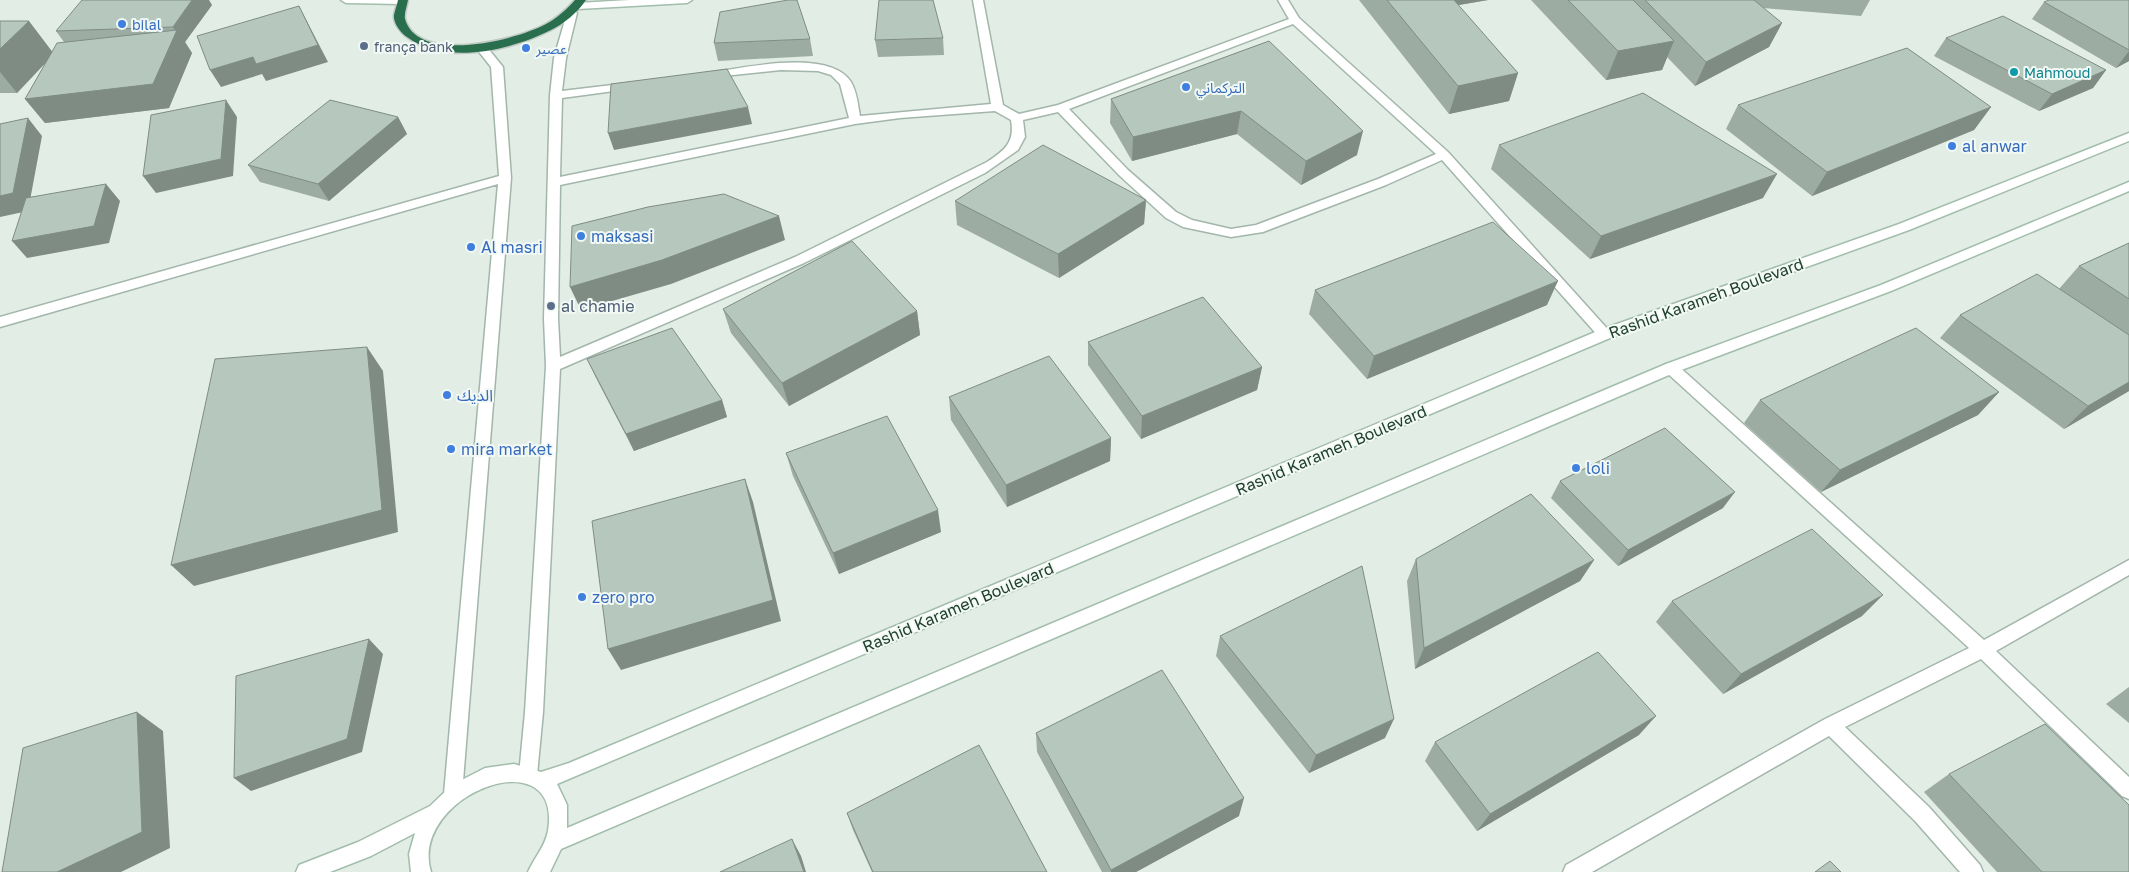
<svg xmlns="http://www.w3.org/2000/svg" width="2129" height="872" viewBox="0 0 2129 872" font-family="'Golos Text','Noto Sans Arabic',sans-serif">
<style>
.lines{fill:none;stroke-linecap:round;stroke-linejoin:round}
.street-casing{stroke:#a3b6ab;stroke-width:3}
.secondary-casing{stroke:#a2bdac;stroke-width:3}
.highway-casing{stroke:#c1cac5;stroke-width:3}
.street{fill:#fff;fill-rule:evenodd}
.secondary{fill:#fff;fill-rule:evenodd}
.highway{fill:#296f4e;fill-rule:evenodd}
.wall{fill:#9daca3}
.shaded-wall{fill:#7f8c84}
.building{fill:#b6c8bd;stroke:#7f8c84}
.shop-dot{fill:#3f7fe0;stroke:#f2f9f4;stroke-width:2}
.service-dot{fill:#5c6f8a;stroke:#f2f9f4;stroke-width:2}
.culture-dot{fill:#0f9aa8;stroke:#f2f9f4;stroke-width:2}
.labels{text-anchor:middle;dominant-baseline:central;stroke-width:4;stroke-linejoin:round;paint-order:stroke}
.far-shop-label{font-size:14px;fill:#366cbe;stroke:#f2f9f4;text-anchor:start}
.far-service-label{font-size:14px;fill:#4e5e75;stroke:#f2f9f4;text-anchor:start}
.far-culture-label{font-size:14px;fill:#0d838f;stroke:#f2f9f4;text-anchor:start}
.shop-label{font-size:16px;fill:#366cbe;stroke:#f2f9f4;text-anchor:start}
.street-label{font-size:16px;fill:#20402f;stroke:#f2f9f4}
.service-label{font-size:16px;fill:#4e5e75;stroke:#f2f9f4;text-anchor:start}
</style>
<rect width="100%" height="100%" fill="#e1ede5"/>
<g class="lines">
<g class="street-casing">
<path id="street" d="M 973,0 L 983,0 L 1003,105 L 1019,114 L 1058,105 L 1289,19 L 1278,0 L 1288,0 L 1299,18 L 1448,152 L 1612,334 L 1605,339 L 1600,338 L 1442,160 L 1386,185 L 1263,232 L 1231,237 L 1183,227 L 1166,218 L 1120,176 L 1058,112 L 1023,120 L 1025,137 L 1018,150 L 985,173 L 804,263 L 560,369 L 543,712 L 537,775 L 535,781 L 528,784 L 521,781 L 519,775 L 525,712 L 546,366 L 544,319 L 550,95 L 554,58 L 567,13 L 572,10 L 577,13 L 566,58 L 562,91 L 629,83 L 635,86 L 629,89 L 562,98 L 560,177 L 849,118 L 840,84 L 831,75 L 818,71 L 781,70 L 705,78 L 703,76 L 709,73 C 742,68 829,48 851,82 C 857,92 858,105 860,116 L 991,104 ZM 1293,24 L 1436,154 L 1378,179 L 1256,225 L 1231,229 L 1192,220 L 1176,212 L 1128,170 L 1069,109 ZM 995,111 L 1011,120 C 1015,142 1005,150 987,162 L 795,257 L 560,357 L 558,319 L 560,185 L 855,124 L 900,118 Z
M 482,45 L 486,46 L 503,67 L 511,178 L 462,794 L 460,800 L 453,803 L 446,800 L 444,794 L 498,184 L 0,327 L 0,317 L 499,176 L 491,67 L 476,48 Z
M 1671,363 L 1676,364 L 1984,640 L 2129,560 L 2129,575 L 1996,651 L 2129,777 L 2129,799 L 2122,796 L 1981,659 L 1845,727 L 1929,807 L 1980,865 L 1983,872 L 1960,872 L 1915,821 L 1829,736 L 1592,872 L 1563,872 L 1566,865 L 1825,719 L 1969,648 L 1666,372 L 1664,368 L 1666,364 Z"/>
</g>
<g class="secondary-casing">
<path id="secondary" d="M 341,0 L 407,0 L 407,1 L 402,4 L 346,3 Z
M 629,0 L 692,0 L 687,3 L 578,9 L 573,6 L 578,3 Z
M 2129,133 L 2129,141 L 1909,230 L 1610,338 L 557,784 L 567,805 L 567,828 L 1666,364 L 1881,285 L 2129,182 L 2129,191 L 1891,291 L 1676,372 L 561,849 L 550,872 L 528,872 C 534,858 545,847 548,831 C 563,736 408,795 431,872 L 411,872 L 409,854 L 415,833 L 371,856 L 330,872 L 296,872 L 299,865 L 358,842 L 430,806 L 452,785 L 485,768 L 514,764 L 541,772 L 569,763 L 1600,330 L 1899,224 Z"/>
</g>
<g class="highway-casing">
<path id="highway" d="M 398,0 L 408,0 C 407,6 404,13 405,19 C 418,65 517,40 546,24 C 557,18 566,10 575,0 L 586,0 C 577,13 565,23 551,30 C 511,50 446,66 407,37 C 401,33 393,23 394,15 C 395,10 397,5 398,0 Z"/>
</g>
<use href="#street" class="street"/>
<use href="#secondary" class="secondary"/>
<use href="#highway" class="highway"/>
</g>
<path class="wall" d="M 1359,0 L 1488,0 L 1458,5 L 1518,73 L 1509,101 L 1449,114 Z
M 1531,0 L 1870,0 L 1861,16 L 1763,8 L 1782,23 L 1769,47 L 1695,86 L 1667,57 L 1662,70 L 1606,80 Z
M 2129,0 L 2129,61 L 2116,68 L 2032,19 L 2044,2 Z
M 212,5 L 185,42 L 192,53 L 169,108 L 45,123 L 25,99 L 47,61 L 17,93 L 0,93 L 0,21 L 52,52 L 64,42 L 56,31 Z
M 943,38 L 944,55 L 878,57 L 875,40 Z
M 1946,38 L 2106,70 L 2093,88 L 2039,111 L 1934,56 Z
M 810,39 L 813,56 L 718,61 L 714,43 Z
M 1269,41 L 1357,155 L 1301,185 L 1237,134 L 1132,161 L 1110,123 L 1111,99 Z
M 1738,105 L 1991,107 L 1974,130 L 1812,196 L 1726,129 Z
M 398,117 L 407,134 L 329,201 L 260,182 L 248,165 Z
M 1499,145 L 1763,198 L 1590,259 L 1491,169 Z
M 1146,200 L 1144,224 L 1059,278 L 957,225 L 955,201 Z
M 2129,243 L 2129,391 L 2064,429 L 1940,338 L 1960,315 L 2059,289 L 2079,266 Z
M 1315,290 L 1547,305 L 1367,379 L 1309,314 Z
M 723,309 L 917,311 L 920,335 L 789,406 L 731,333 Z
M 1088,342 L 1262,367 L 1257,390 L 1141,439 L 1088,365 Z
M 587,359 L 722,400 L 727,417 L 634,451 L 595,376 Z
M 1999,392 L 1978,415 L 1821,492 L 1744,423 L 1760,400 Z
M 949,397 L 1111,438 L 1110,461 L 1007,507 L 951,420 Z
M 786,453 L 941,532 L 839,574 L 793,476 Z
M 1560,481 L 1723,508 L 1618,566 L 1551,498 Z
M 1416,559 L 1594,560 L 1580,581 L 1415,669 L 1407,581 Z
M 1672,601 L 1862,616 L 1723,694 L 1656,622 Z
M 1220,636 L 1385,738 L 1309,773 L 1216,656 Z
M 2129,687 L 2129,723 L 2106,704 Z
M 1036,733 L 1239,816 L 1136,872 L 1102,872 L 1037,752 Z
M 1639,735 L 1477,831 L 1425,761 L 1435,742 Z
M 1949,774 L 2129,872 L 1997,872 L 1924,792 Z
M 847,813 L 1047,872 L 872,872 L 853,830 Z"/>
<path class="shaded-wall" d="M 192,0 L 209,0 L 212,5 L 185,42 L 192,53 L 169,108 L 45,123 L 25,99 L 176,32 L 173,27 Z
M 1433,0 L 1488,0 L 1430,10 Z
M 299,6 L 328,62 L 266,81 L 262,74 L 221,87 L 210,70 Z
M 29,21 L 54,54 L 17,93 L 0,72 L 0,49 Z
M 1782,23 L 1769,47 L 1695,86 L 1706,62 Z
M 1674,41 L 1662,70 L 1606,80 L 1618,51 Z
M 2129,51 L 2129,61 L 2116,68 Z
M 2106,70 L 2093,88 L 2039,111 L 2052,94 Z
M 1518,73 L 1509,101 L 1449,114 L 1458,86 Z
M 226,100 L 237,117 L 233,176 L 156,193 L 143,176 Z
M 748,107 L 752,124 L 614,150 L 608,133 Z
M 1991,107 L 1974,130 L 1812,196 L 1827,172 Z
M 1241,111 L 1237,134 L 1132,161 L 1133,137 Z
M 398,117 L 407,134 L 329,201 L 318,184 Z
M 28,118 L 42,136 L 28,211 L 0,217 L 0,196 Z
M 1363,131 L 1357,155 L 1301,185 L 1306,161 Z
M 1777,174 L 1763,198 L 1590,259 L 1601,236 Z
M 106,184 L 120,201 L 109,243 L 27,258 L 12,241 Z
M 1146,200 L 1144,224 L 1059,278 L 1058,254 Z
M 779,216 L 785,240 L 671,284 L 581,310 L 570,287 Z
M 1558,281 L 1547,305 L 1367,379 L 1374,356 Z
M 917,311 L 920,335 L 789,406 L 782,383 Z
M 367,347 L 383,371 L 398,532 L 194,586 L 171,565 Z
M 1262,367 L 1257,390 L 1141,439 L 1142,416 Z
M 2129,382 L 2129,391 L 2064,429 L 2088,406 Z
M 1999,392 L 1978,415 L 1821,492 L 1840,470 Z
M 722,400 L 727,417 L 634,451 L 626,434 Z
M 1111,438 L 1110,461 L 1007,507 L 1006,485 Z
M 745,479 L 753,502 L 781,621 L 621,670 L 608,649 Z
M 1735,492 L 1723,508 L 1618,566 L 1628,550 Z
M 938,510 L 941,532 L 839,574 L 833,553 Z
M 1594,560 L 1580,581 L 1415,669 L 1424,648 Z
M 1883,595 L 1862,616 L 1723,694 L 1741,674 Z
M 369,639 L 383,654 L 362,752 L 251,791 L 234,778 Z
M 137,712 L 163,731 L 170,848 L 121,872 L 57,872 Z
M 1656,716 L 1639,735 L 1477,831 L 1490,814 Z
M 1394,719 L 1385,738 L 1309,773 L 1316,755 Z
M 1244,798 L 1239,816 L 1136,872 L 1111,872 L 1111,870 Z
M 792,839 L 801,856 L 806,872 L 804,872 Z"/>
<path class="building" d="M 82,0 L 192,0 L 173,27 L 56,31 Z
M 788,0 L 797,0 L 810,39 L 714,43 L 720,12 Z
M 879,0 L 933,0 L 943,38 L 875,40 Z
M 1387,0 L 1454,0 L 1518,73 L 1458,86 Z
M 1568,0 L 1633,0 L 1674,41 L 1618,51 Z
M 1645,0 L 1754,0 L 1782,23 L 1706,62 Z
M 2049,0 L 2129,0 L 2129,50 L 2044,2 Z
M 299,6 L 318,45 L 256,64 L 253,57 L 210,70 L 197,36 Z
M 2003,16 L 2106,70 L 2052,94 L 1946,38 Z
M 0,21 L 29,21 L 0,49 Z
M 177,30 L 153,84 L 25,99 L 57,43 Z
M 1269,41 L 1363,131 L 1306,161 L 1241,111 L 1133,137 L 1111,99 Z
M 1907,48 L 1991,107 L 1827,172 L 1738,105 Z
M 727,69 L 748,107 L 608,133 L 611,84 Z
M 1643,93 L 1777,174 L 1601,236 L 1499,145 Z
M 226,100 L 221,159 L 143,176 L 151,115 Z
M 330,100 L 398,117 L 318,184 L 248,165 Z
M 28,118 L 13,193 L 0,196 L 0,124 Z
M 1043,145 L 1146,200 L 1058,254 L 955,201 Z
M 106,184 L 94,226 L 12,241 L 26,198 Z
M 724,194 L 779,216 L 662,260 L 570,287 L 572,226 L 648,207 Z
M 1493,222 L 1558,281 L 1374,356 L 1315,290 Z
M 852,241 L 917,311 L 782,383 L 723,309 Z
M 2129,243 L 2129,299 L 2079,266 Z
M 2037,274 L 2129,335 L 2129,382 L 2088,406 L 1960,315 Z
M 1203,297 L 1262,367 L 1142,416 L 1088,342 Z
M 672,328 L 722,400 L 626,434 L 587,359 Z
M 1916,328 L 1999,392 L 1840,470 L 1760,400 Z
M 367,347 L 382,510 L 171,565 L 215,359 Z
M 1049,356 L 1111,438 L 1006,485 L 949,397 Z
M 887,416 L 938,510 L 833,553 L 786,453 Z
M 1665,428 L 1735,492 L 1628,550 L 1560,481 Z
M 745,479 L 773,600 L 608,649 L 592,521 Z
M 1531,494 L 1594,560 L 1424,648 L 1416,559 Z
M 1812,529 L 1883,595 L 1741,674 L 1672,601 Z
M 1362,566 L 1394,719 L 1316,755 L 1220,636 Z
M 369,639 L 347,739 L 234,778 L 236,676 Z
M 1598,652 L 1656,716 L 1490,814 L 1435,742 Z
M 1162,670 L 1244,798 L 1111,870 L 1036,733 Z
M 137,712 L 142,832 L 57,872 L 2,872 L 23,748 Z
M 2045,724 L 2129,805 L 2129,872 L 2042,872 L 1949,774 Z
M 979,745 L 1047,872 L 873,872 L 847,813 Z
M 792,839 L 804,872 L 720,872 Z
M 1830,861 L 1841,872 L 1815,872 Z"/>
<g class="shop-dot">
<circle cx="122" cy="24" r="5"/>
<circle cx="526" cy="48" r="5"/>
<circle cx="1186" cy="87" r="5"/>
<circle cx="1952" cy="146" r="5"/>
<circle cx="581" cy="236" r="5"/>
<circle cx="471" cy="247" r="5"/>
<circle cx="447" cy="395" r="5"/>
<circle cx="451" cy="449" r="5"/>
<circle cx="1576" cy="468" r="5"/>
<circle cx="582" cy="597" r="5"/>
</g>
<g class="service-dot">
<circle cx="364" cy="46" r="5"/>
<circle cx="551" cy="306" r="5"/>
</g>
<circle class="culture-dot" cx="2014" cy="72" r="5"/>
<g class="labels">
<g class="far-shop-label">
<text x="132" y="24">bilal</text>
<text x="536" y="48">عصير</text>
<text x="1196" y="87">التركماني</text>
</g>
<g class="far-service-label">
<text x="374" y="46">frança bank</text>
</g>
<g class="far-culture-label">
<text x="2024" y="72">Mahmoud</text>
</g>
<g class="shop-label">
<text x="1962" y="146">al anwar</text>
<text x="591" y="236">maksasi</text>
<text x="481" y="247">Al masri</text>
<text x="457" y="395">الديك</text>
<text x="461" y="449">mira market</text>
<text x="1586" y="468">loli</text>
<text x="592" y="597">zero pro</text>
</g>
<g class="street-label">
<text transform="translate(1706 298) rotate(-20)">Rashid Karameh Boulevard</text>
<text transform="translate(1331 450) rotate(-23)">Rashid Karameh Boulevard</text>
<text transform="translate(958 607) rotate(-23)">Rashid Karameh Boulevard</text>
</g>
<g class="service-label">
<text x="561" y="306">al chamie</text>
</g>
</g>
</svg>
